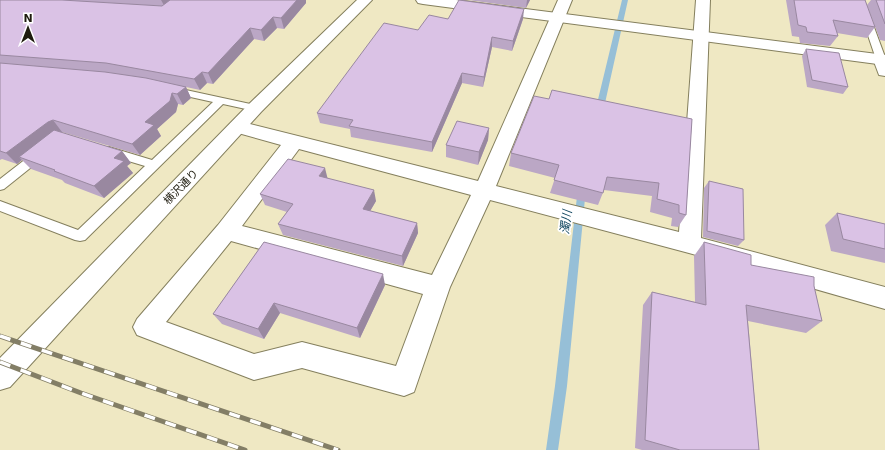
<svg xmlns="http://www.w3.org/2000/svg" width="885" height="450" viewBox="0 0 885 450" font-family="'DejaVu Sans','Noto Sans JP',sans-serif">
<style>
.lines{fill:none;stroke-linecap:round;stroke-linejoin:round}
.stream{fill:#96bfd7;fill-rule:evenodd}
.lane-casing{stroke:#847f5d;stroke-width:2}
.street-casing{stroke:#847f5d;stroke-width:2}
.secondary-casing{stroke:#847f5d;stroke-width:2}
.lane{fill:#fff;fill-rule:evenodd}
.street{fill:#fff;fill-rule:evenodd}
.secondary{fill:#fff;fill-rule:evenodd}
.rail-casing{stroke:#837e66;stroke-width:5}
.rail{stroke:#fff;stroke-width:3.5;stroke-dasharray:11;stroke-linecap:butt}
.wall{fill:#bba7c5}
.shaded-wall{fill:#9988a0}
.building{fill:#dac2e5;stroke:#9988a0}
.labels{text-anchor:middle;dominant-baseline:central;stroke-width:3.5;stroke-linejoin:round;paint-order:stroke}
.street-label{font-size:11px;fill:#1e1b0e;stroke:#fff}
.water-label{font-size:12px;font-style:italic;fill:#134861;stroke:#fff}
</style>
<rect width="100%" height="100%" fill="#efe8c3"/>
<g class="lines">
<path class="stream" d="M 622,0 L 628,0 L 603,112 L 599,114 L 595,112 Z
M 582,185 L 586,188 L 567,386 L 558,450 L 546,450 L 555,386 L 578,188 Z"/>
<g class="lane-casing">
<path id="lane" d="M 856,0 L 864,0 L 885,57 L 884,61 L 881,62 L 876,59 Z
M 172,87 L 255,105 L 260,108 L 255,111 L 223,104 L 85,240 L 80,241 L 75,240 L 0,211 L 0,201 L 78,230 L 145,166 L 105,154 L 103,151 L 105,148 L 109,147 L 152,160 L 213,102 L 168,92 L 167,90 L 168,88 Z
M 40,150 L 44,151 L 46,154 L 44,157 L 4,189 L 0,190 L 0,179 L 36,151 Z"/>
</g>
<g class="street-casing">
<path id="street" d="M 558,0 L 572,0 L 496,186 L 679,232 L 696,0 L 710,0 L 701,238 L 885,287 L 885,309 L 689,253 L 490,200 L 450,287 L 414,392 L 404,396 L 302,368 L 254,380 L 137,335 L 133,327 L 137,319 L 218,225 L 281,145 L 231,131 L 229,127 L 231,123 L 238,121 L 478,181 ZM 299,149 L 471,195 L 432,275 L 242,226 ZM 231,241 L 423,294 L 396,366 L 302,342 L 254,354 L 166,322 Z
M 881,54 L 885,55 L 885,76 L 879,75 L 873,59 L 875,56 Z"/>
</g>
<g class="secondary-casing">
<path id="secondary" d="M 357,0 L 372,0 L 261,112 L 10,387 L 0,390 L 0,358 L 249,104 Z
M 416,0 L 456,0 L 885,55 L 885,65 L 423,4 L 418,3 Z"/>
</g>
<use href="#lane" class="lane"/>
<use href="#street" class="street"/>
<use href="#secondary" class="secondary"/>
<g class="rail-casing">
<path id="rail" d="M 0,336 L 338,450
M 0,362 L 81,393 L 245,450"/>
</g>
<use href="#rail" class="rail"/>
</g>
<path class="wall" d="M 0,0 L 306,0 L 306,3 L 284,29 L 277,28 L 264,41 L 254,39 L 213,84 L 207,83 L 200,90 L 186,87 L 191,98 L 183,105 L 178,104 L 176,112 L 157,129 L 161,136 L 140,155 L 62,132 L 60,132 L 122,151 L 131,163 L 127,166 L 133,173 L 104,198 L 65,183 L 62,180 L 31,169 L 22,160 L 17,164 L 2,159 L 0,160 Z
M 468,0 L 530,0 L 526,8 Z
M 786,0 L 865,0 L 875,27 L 867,38 L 837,33 L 838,36 L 830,46 L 800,43 L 799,37 L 792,36 Z
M 871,0 L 885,0 L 885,41 L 880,40 L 867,5 Z
M 448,19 L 523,19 L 512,51 L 492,47 L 483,87 L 462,83 L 432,152 L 351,137 L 350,129 L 320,123 L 317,113 Z
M 806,49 L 848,87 L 843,94 L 807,87 L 802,56 Z
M 692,119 L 686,215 L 678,227 L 671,226 L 672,218 L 650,212 L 652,196 L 604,190 L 598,205 L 550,193 L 555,178 L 509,166 L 511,153 Z
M 489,128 L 488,140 L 478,165 L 446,157 L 446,145 Z
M 327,178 L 376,201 L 370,211 L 417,223 L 418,233 L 403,266 L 283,235 L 278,224 L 287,212 L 265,205 L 260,194 Z
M 709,181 L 744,240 L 738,246 L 703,237 L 704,188 Z
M 837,213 L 885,224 L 885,263 L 831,251 L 825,225 Z
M 264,242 L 385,285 L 360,338 L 280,313 L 264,339 L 222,324 L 213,314 Z
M 704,242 L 751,265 L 814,286 L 822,321 L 806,333 L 748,321 L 759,450 L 642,450 L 635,448 L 643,305 L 652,292 L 695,302 L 694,256 Z"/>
<path class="shaded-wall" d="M 161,0 L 176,0 L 165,7 Z
M 297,0 L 306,0 L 306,3 L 284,29 L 281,18 Z
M 527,0 L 530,0 L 526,8 Z
M 524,9 L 523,19 L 512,51 L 513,41 Z
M 273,17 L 277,28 L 264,41 L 261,30 Z
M 250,28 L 254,39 L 213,84 L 208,73 Z
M 492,37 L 492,47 L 483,87 L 484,77 Z
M 202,72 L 207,83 L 200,90 L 194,79 Z
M 462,73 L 462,83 L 432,152 L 432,142 Z
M 186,87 L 191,98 L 183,105 L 177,94 Z
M 172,93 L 178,104 L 176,112 L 157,129 L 161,136 L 140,155 L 132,144 L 145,122 Z
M 53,120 L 62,132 L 57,133 L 19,157 L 22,160 L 17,164 L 6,153 L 48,122 Z
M 489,128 L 488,140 L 478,165 L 479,152 Z
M 122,151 L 131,163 L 127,166 L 133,173 L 104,198 L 94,186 L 114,158 Z
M 325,168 L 328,180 L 319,176 Z
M 374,190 L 376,201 L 365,220 L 363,209 Z
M 417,223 L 418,233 L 403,266 L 402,256 Z
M 383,274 L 385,285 L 360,338 L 357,328 Z
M 274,303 L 280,313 L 264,339 L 258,329 Z"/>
<path class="building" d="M 0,0 L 62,0 L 162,6 L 170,0 L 297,0 L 281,18 L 273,17 L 261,30 L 250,28 L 208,73 L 202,72 L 194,79 L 106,63 L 0,55 Z
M 459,0 L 524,9 L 513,41 L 492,37 L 484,77 L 462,73 L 432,142 L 349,126 L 353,120 L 317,113 L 384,23 L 418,30 L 429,15 L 448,19 Z
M 794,0 L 865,0 L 875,27 L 833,20 L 838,36 L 807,32 L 806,27 L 798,25 Z
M 876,0 L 885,0 L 885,24 Z
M 806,49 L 839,53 L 848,87 L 812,80 Z
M 0,63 L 105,72 L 146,78 L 186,87 L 177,94 L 172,93 L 170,101 L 145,122 L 154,125 L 132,144 L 53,120 L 48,122 L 6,153 L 0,151 Z
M 552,90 L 692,119 L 686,215 L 679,213 L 679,205 L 657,199 L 659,183 L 607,177 L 603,193 L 554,180 L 559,165 L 511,153 L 534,96 L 549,99 Z
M 457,121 L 489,128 L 479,152 L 446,145 Z
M 54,130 L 122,151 L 114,158 L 124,161 L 94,186 L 54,171 L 55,170 L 19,157 Z
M 288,159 L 325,168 L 319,176 L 374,190 L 363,209 L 417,223 L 402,256 L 278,224 L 293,204 L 260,194 Z
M 709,181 L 743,189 L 744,240 L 707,231 Z
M 837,213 L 885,224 L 885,249 L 843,239 Z
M 264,242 L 383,274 L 357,328 L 274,303 L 258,329 L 213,314 Z
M 704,242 L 751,255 L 751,265 L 814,277 L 814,286 L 822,321 L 746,305 L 759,450 L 680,450 L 645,440 L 652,292 L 706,305 Z"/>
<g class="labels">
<g class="street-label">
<text transform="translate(181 187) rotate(-46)">横沢通り</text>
</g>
<g class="water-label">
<text transform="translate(566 222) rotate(-83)">濁川</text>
</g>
</g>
<g transform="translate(28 28)" stroke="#ffffff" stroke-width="3" paint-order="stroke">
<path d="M0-3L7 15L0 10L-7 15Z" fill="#1e1b0e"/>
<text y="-6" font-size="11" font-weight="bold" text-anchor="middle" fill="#1e1b0e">N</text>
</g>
</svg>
